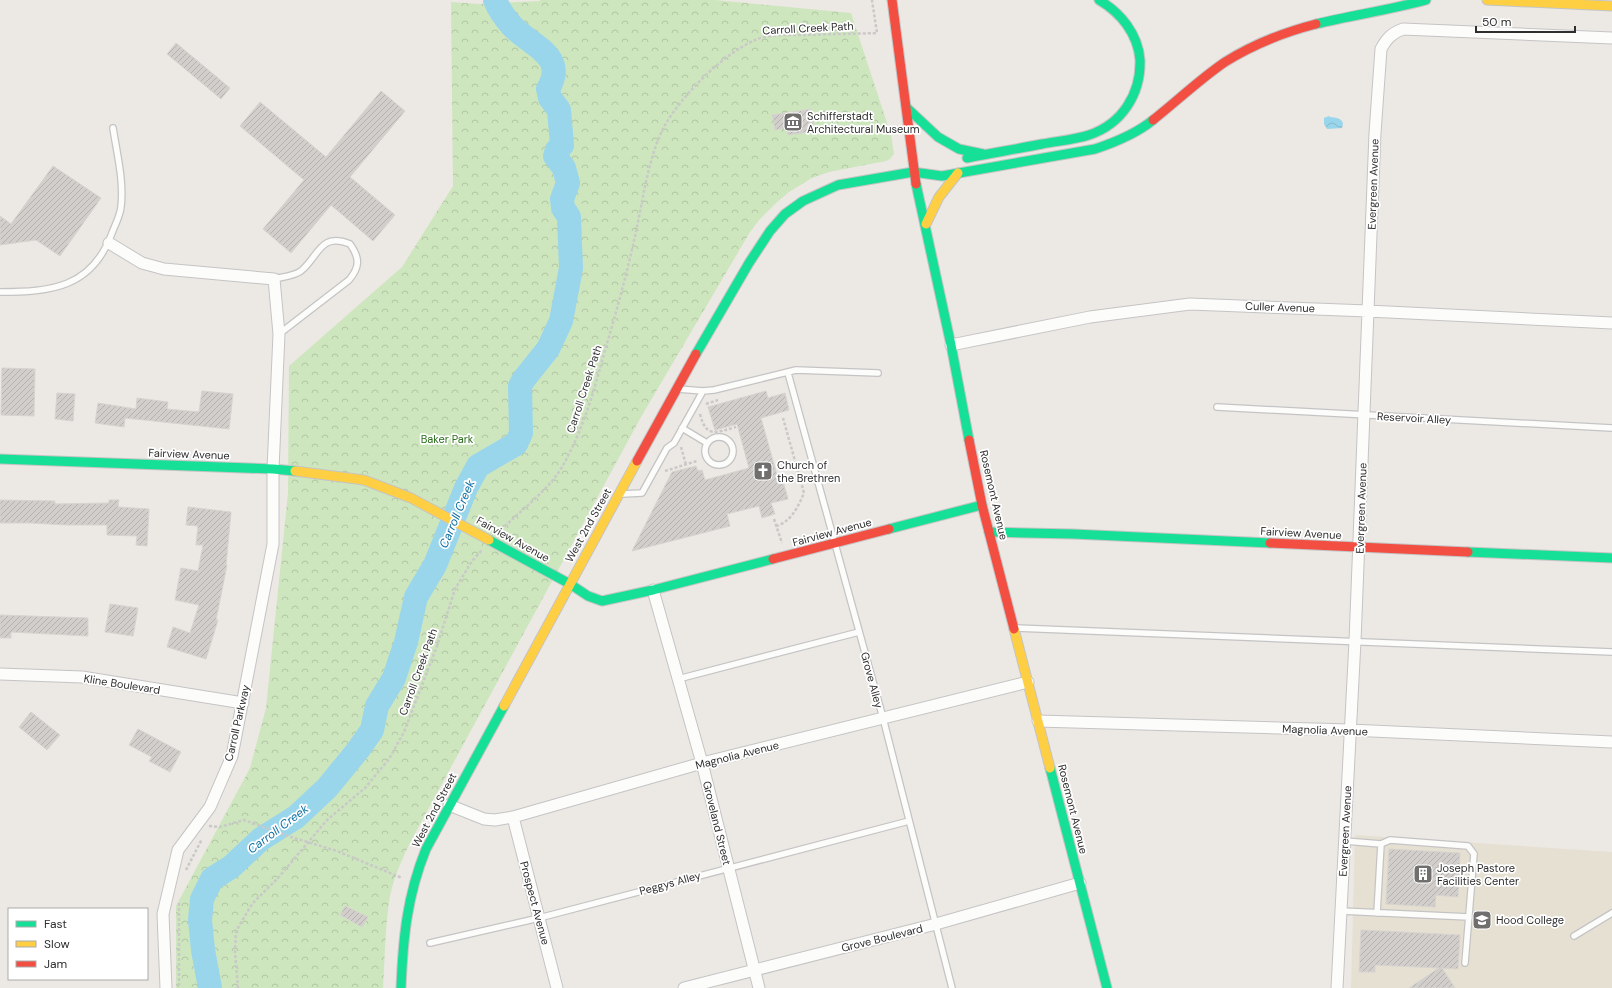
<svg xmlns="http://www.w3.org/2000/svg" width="1612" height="988" viewBox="0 0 1612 988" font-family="'DM Sans',sans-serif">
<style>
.education{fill:#e6e0d3}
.park{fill:url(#park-crowns)}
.water{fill:url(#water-waves)}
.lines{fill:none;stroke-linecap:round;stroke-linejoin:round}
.river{stroke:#99d6ec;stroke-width:24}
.building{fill:url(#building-hatch);stroke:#d7d4d0}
.lane-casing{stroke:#c5c4c5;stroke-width:8}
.street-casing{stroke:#c5c4c5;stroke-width:13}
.fast-casing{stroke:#c5c4c5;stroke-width:11}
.slow-casing{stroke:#c5c4c5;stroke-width:11}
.jam-casing{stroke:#c5c4c5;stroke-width:11}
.path{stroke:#c9c9c8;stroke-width:2.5;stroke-dasharray:3 2;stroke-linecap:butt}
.lane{stroke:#fcfcfb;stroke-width:5.5}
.street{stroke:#fcfcfb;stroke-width:11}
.fast{stroke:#16e098;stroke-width:9}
.slow{stroke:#ffcf43;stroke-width:9}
.jam{stroke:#f24e42;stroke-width:9}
.labels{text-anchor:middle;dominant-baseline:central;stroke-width:3.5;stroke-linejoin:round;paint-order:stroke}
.street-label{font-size:11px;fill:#2e2e2e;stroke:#fff}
.poi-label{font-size:11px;fill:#2e2e2e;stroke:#fff;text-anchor:start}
.park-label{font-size:11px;fill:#2c6e1b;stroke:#fff}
.water-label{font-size:12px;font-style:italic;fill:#0d6fa3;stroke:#fff}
</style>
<defs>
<pattern id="park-crowns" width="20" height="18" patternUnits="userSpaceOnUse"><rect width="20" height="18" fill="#cee6be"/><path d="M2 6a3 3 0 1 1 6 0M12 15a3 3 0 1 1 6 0" fill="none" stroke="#b1c6a4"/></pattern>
<pattern id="water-waves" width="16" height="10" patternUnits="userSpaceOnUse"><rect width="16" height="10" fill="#99d6ec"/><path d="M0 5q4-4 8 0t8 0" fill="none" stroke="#84b8cb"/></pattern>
<pattern id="building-hatch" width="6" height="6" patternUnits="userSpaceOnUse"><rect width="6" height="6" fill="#d1cecb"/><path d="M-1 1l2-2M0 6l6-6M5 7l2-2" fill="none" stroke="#b4b1af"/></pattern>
</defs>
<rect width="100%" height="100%" fill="#ece8e4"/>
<path class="education" d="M 1355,835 L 1612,852 L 1612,988 L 1351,988 Z"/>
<path class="park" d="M 540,0 L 715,0 L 851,13 L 891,135 L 894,154 L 890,159 L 886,161 L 829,172 L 812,178 L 789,192 L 775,204 L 759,220 L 750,232 L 641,417 L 411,841 C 402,859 394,877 390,896 C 385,926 385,957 383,988 L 176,988 L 176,906 L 250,768 L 266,708 L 288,493 L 289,366 L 402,267 L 453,186 L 451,2 L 479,4 L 540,1 Z"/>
<path class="water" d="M 1329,116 L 1330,117 C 1336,118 1340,117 1343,123 L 1342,128 L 1327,129 L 1324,124 L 1324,118 Z"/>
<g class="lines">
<path class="river" d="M 210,988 L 203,950 L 200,920 L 202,899 L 212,879 L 231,867 L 261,839 L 296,817 L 327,788 L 358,750 L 372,730 L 377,706 L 394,678 L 406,642 L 416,597 L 435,565 L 466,488 L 478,466 L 516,444 L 521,433 L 520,386 L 524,379 L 548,349 L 561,321 L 571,268 L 569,217 L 563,208 L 562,199 L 568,183 L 564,168 L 555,156 L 557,150 L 562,145 L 559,110 L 550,98 L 548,89 C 568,56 531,46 512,26 C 505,18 499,10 495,0"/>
</g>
<path class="building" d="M 176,43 L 230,88 L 221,99 L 167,54 Z
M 381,91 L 405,111 L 350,177 L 395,215 L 373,241 L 331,205 L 291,253 L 263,229 L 304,180 L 240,126 L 260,102 L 326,157 Z
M 811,109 L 815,131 L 788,135 L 786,128 L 775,130 L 772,115 Z
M 53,166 L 101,198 L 60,256 L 36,240 L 0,245 L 0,216 L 11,224 Z
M 2,368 L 35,369 L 34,416 L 1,415 Z
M 202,391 L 233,394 L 229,429 L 125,418 L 124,427 L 95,423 L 98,403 L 136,409 L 137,398 L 168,402 L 167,409 L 199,412 Z
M 766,391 L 768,398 L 785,393 L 789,410 L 761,418 L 777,475 L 781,474 L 788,499 L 771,503 L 775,514 L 762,518 L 759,506 L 727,514 L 730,526 L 632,551 L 672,472 L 696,466 L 698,471 L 702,470 L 705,480 L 749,468 L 737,424 L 715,430 L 708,407 Z
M 57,393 L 75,394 L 73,421 L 55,419 Z
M 0,500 L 55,501 L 55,504 L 109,503 L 109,500 L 119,500 L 118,507 L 149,509 L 147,546 L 136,545 L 137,536 L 107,535 L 107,525 L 67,525 L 31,523 L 0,523 Z
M 188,507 L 231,512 L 226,565 L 227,565 L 216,620 L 218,620 L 206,659 L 167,647 L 173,627 L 190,633 L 199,605 L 175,600 L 181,568 L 198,571 L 203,545 L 196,545 L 198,526 L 186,525 Z
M 110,604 L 138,608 L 133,636 L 105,632 Z
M 0,615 L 88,618 L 88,636 L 11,632 L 11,638 L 0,638 Z
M 31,712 L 60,735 L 47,750 L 19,727 Z
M 138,729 L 181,752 L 170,772 L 149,761 L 152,757 L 129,745 Z
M 1389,849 L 1460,853 L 1458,897 L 1436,895 L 1435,907 L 1386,904 Z
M 345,906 L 368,917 L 362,927 L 340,915 Z
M 1361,930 L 1460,935 L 1458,969 L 1442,968 L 1455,988 L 1409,988 L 1439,968 L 1375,965 L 1375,972 L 1359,972 Z"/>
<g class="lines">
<g class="lane-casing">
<path id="lane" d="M 274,279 C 282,277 294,276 301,271 C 319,256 320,232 350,244 C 360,258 360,267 349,280 L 279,334
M 0,292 C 51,292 92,288 112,233 C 115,225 120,216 121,207 C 124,181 117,154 113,128
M 788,373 L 883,718 L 952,988
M 678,389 L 703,391 L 714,390 L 796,370 L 878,373
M 1217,407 L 1612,428
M 682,428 L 707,443
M705 451a14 14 0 1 1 28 0a14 14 0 1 1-28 0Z
M 622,494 L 642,493 L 667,448 L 674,443 L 703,391
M 1015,628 L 1612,652
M 678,679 L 859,632
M 1345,841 L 1381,844 L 1377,913
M 1381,844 L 1390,840 L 1468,846 L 1474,854 L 1465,963
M 1341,911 L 1469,917
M 1574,936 L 1612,913
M 430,943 L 539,918 L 909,821"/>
</g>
<g class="street-casing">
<path id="street" d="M 109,243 L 142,263 L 164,269 L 274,279 L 279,334 L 273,469 L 273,544 L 232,756 L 210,807 L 178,850 L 163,914 L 166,988
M 951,345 L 1090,317 L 1190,304 L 1368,311 L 1612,323
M 653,590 L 702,763 L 759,988
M 0,674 L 82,677 L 243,703
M 1038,721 L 1350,730 L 1612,742
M 449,805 L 484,819 L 495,820 L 513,817 L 702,763 L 1028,682
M 513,817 L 557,988
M 684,988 L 936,924 L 1080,883
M 1337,988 L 1355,641 L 1375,133 L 1381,49 C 1387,38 1392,33 1403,29 L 1612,38"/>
</g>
<g class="fast-casing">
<path id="fast" d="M 1316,24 C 1353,15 1390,10 1426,0
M 907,108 L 938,137 L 959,149 L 983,154
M 967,158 C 992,153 1017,149 1042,144 C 1057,141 1074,140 1089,135 C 1122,124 1141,94 1140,60 C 1138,34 1121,13 1099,0
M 913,172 L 942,176 L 1095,149 C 1116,142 1136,134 1153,120
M 916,184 L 951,345 L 969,440
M 696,354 L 749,263 L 770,231 L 785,214 L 803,201 L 838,185 L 913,172
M 0,459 L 273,469 L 295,471
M 889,529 L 982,505
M 989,532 L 1073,534 L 1270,543
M 489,540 L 570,584 L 588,596 L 602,601 L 653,590 L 773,559
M 1468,552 L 1612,558
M 1050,768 L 1107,988
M 401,988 C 403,938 407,896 426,849 L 504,706"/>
</g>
<g class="slow-casing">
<path id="slow" d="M 1487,0 L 1612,6
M 926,224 L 939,197 L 958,173
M 295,471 L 364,480 L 411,498 L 489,540
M 1014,629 L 1050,768
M 504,706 L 637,461"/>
</g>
<g class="jam-casing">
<path id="jam" d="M 892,0 L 916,184
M 1153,120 C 1177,101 1200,79 1225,62 C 1252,45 1285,32 1316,24
M 969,440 L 982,505 L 1014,629
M 637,461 L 696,354
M 1270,543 L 1468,552
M 773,559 L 889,529"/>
</g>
<path class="path" d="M 706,404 L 718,400
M 700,414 C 706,439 717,432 736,427
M 681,447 L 686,465
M 665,471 L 697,461
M 774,519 L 782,543
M 776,526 C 791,522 798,507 804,493 L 783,418
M 501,530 C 525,506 553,488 568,456 C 584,425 594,391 603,357 C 615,317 626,277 635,236 C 643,201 648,156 665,125 C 683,94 722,55 755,40 C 769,34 788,35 803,35 C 828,34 852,34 877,33 L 872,0
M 209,826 L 220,827 L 244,820 L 288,836 L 337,851 L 402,878
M 186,870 L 202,839
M 179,903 L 179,988
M 238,988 L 235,952 L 236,931 L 252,904 L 278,878 L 327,820 L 365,788 L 389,759 L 404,732 L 437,646 L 455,589 L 472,561 L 482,550"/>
<use href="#lane" class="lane"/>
<use href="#street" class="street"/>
<use href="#fast" class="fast"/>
<use href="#slow" class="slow"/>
<use href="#jam" class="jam"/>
</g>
<defs>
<g id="museum-square" transform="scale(1)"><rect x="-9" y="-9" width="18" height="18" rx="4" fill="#706f6e" stroke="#fff"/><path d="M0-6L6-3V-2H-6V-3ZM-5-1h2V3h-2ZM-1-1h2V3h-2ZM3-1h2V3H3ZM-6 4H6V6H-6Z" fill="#fff"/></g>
<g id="church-square" transform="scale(1)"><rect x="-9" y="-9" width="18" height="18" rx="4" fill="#706f6e" stroke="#fff"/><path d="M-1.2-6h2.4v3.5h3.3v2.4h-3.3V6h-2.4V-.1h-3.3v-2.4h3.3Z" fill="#fff"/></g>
<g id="building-square" transform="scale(1)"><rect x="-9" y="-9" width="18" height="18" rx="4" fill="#706f6e" stroke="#fff"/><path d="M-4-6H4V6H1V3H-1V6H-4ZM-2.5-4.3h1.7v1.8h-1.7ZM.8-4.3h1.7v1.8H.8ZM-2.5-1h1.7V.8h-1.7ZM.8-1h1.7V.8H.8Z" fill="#fff"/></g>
<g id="university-square" transform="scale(1)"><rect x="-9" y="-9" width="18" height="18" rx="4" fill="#706f6e" stroke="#fff"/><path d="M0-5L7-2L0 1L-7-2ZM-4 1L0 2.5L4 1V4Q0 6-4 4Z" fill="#fff"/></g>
</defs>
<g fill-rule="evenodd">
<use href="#museum-square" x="793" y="122"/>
<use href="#church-square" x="763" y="471"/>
<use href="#building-square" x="1423" y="874"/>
<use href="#university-square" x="1482" y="920"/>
</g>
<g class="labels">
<g class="street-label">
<text transform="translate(808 28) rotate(-3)">Carroll Creek Path</text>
<text transform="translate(1373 184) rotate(-88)">Evergreen Avenue</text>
<text transform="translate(1280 307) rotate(2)">Culler Avenue</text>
<text transform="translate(584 389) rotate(-72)">Carroll Creek Path</text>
<text transform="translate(1414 418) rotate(3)">Reservoir Alley</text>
<text transform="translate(189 454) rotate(2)">Fairview Avenue</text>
<text transform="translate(994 495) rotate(77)">Rosemont Avenue</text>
<text transform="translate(1361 508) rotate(-88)">Evergreen Avenue</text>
<text transform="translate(588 525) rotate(-61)">West 2nd Street</text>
<text transform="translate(832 532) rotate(-15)">Fairview Avenue</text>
<text transform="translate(1301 533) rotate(3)">Fairview Avenue</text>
<text transform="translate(513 539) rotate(29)">Fairview Avenue</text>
<text transform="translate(418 672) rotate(-70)">Carroll Creek Path</text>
<text transform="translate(872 680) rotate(75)">Grove Alley</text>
<text transform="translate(122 684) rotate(9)">Kline Boulevard</text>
<text transform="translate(237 723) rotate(-77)">Carroll Parkway</text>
<text transform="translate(1325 730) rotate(2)">Magnolia Avenue</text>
<text transform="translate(737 755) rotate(-14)">Magnolia Avenue</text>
<text transform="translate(1073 809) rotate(76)">Rosemont Avenue</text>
<text transform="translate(434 810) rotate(-62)">West 2nd Street</text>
<text transform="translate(717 823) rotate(76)">Groveland Street</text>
<text transform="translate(1345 831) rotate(-87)">Evergreen Avenue</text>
<text transform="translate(670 883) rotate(-15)">Peggys Alley</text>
<text transform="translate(535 903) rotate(75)">Prospect Avenue</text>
<text transform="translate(882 938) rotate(-14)">Grove Boulevard</text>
</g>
<g class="poi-label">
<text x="807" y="116">Schifferstadt<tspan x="807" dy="13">Architectural Museum</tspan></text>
<text x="777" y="465">Church of<tspan x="777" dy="13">the Brethren</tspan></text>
<text x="1437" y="868">Joseph Pastore<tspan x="1437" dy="13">Facilities Center</tspan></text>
<text x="1496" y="920">Hood College</text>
</g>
<g class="park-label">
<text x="447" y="439">Baker Park</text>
</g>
<g class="water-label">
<text transform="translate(457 514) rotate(-67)">Carroll Creek</text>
<text transform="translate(278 829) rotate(-37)">Carroll Creek</text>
</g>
</g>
<rect x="8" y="908" width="140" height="72" fill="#ffffff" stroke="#ababab"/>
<rect x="16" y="921" width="20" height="6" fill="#16e098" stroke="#ababab"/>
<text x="44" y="928" font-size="12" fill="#2e2e2e">Fast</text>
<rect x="16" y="941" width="20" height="6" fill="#ffcf43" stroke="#ababab"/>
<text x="44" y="948" font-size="12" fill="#2e2e2e">Slow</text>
<rect x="16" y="961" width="20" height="6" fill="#f24e42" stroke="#ababab"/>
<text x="44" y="968" font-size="12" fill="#2e2e2e">Jam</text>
<path d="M1476 26v6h99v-6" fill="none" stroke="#2e2e2e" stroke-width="2"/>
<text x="1482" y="26" font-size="12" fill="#2e2e2e" stroke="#ffffff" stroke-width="3" paint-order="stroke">50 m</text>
</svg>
